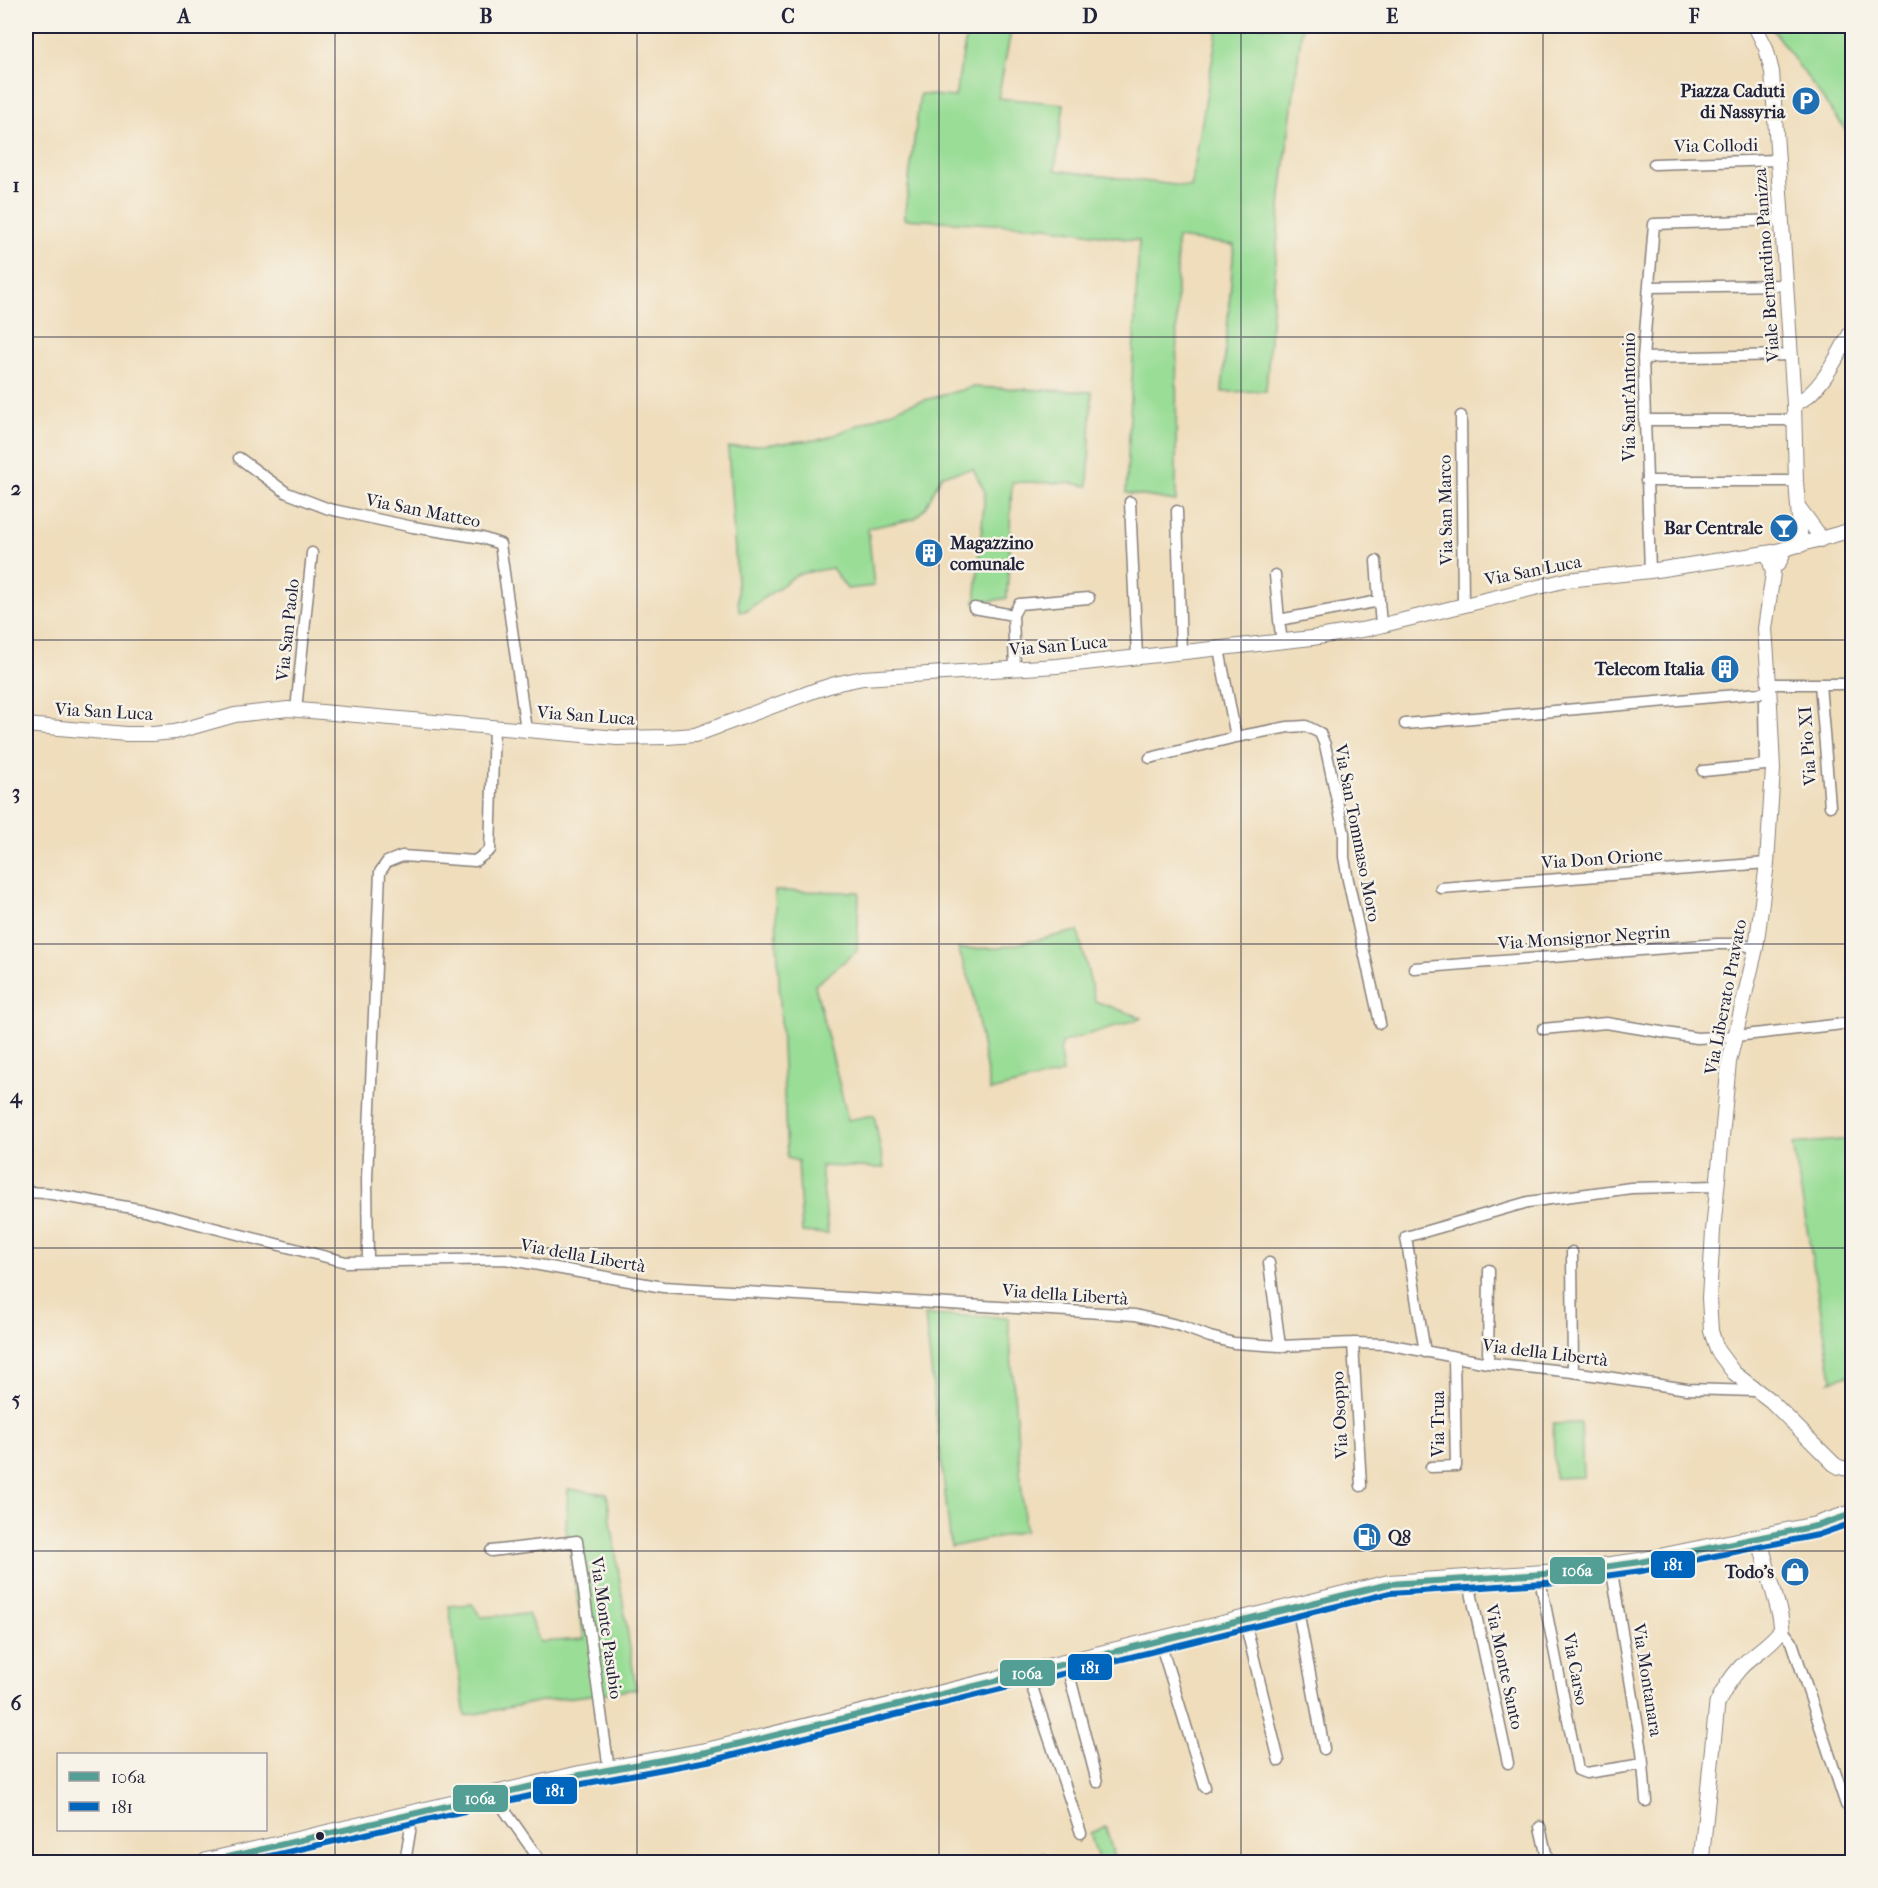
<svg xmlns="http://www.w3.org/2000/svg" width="1878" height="1888" viewBox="0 0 1878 1888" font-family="'IM FELL French Canon',serif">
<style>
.green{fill:#99dd96;stroke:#5e8068;stroke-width:1.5}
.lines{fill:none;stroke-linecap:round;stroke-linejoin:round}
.minor-casing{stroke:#88807b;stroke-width:13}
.tertiary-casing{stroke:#88807b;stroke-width:16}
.secondary-casing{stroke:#88807b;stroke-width:17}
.primary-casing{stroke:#88807b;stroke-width:20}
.minor{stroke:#fff;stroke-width:10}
.tertiary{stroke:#fff;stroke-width:14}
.secondary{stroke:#fff;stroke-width:15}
.primary{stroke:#fff;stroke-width:18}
.bus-1-casing{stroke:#f7f3e8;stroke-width:10}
.bus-2-casing{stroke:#f7f3e8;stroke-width:10}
.bus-1{stroke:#539f95;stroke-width:6}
.bus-2{stroke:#0065bd;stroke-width:6}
.grid{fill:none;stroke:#22223b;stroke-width:1.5;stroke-opacity:0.55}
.bus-dot{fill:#22223b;stroke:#f7f3e8;stroke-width:2}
.labels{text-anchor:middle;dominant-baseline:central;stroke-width:5;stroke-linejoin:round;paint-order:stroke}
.poi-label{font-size:18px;font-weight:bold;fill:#22223b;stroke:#f7f3e8;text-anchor:end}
.street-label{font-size:18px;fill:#22223b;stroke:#f7f3e8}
.line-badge{stroke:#f7f3e8;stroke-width:2}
.badge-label{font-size:16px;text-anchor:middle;font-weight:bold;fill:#fff}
.neatline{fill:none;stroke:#22223b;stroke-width:2}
.grid-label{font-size:20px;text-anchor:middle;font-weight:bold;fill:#22223b}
</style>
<rect width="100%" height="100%" fill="#f7f3e8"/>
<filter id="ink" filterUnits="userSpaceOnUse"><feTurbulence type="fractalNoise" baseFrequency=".0167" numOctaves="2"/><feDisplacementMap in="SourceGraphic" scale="12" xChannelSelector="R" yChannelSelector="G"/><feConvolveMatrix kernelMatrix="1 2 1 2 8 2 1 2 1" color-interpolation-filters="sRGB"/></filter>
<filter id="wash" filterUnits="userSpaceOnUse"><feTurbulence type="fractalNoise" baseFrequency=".008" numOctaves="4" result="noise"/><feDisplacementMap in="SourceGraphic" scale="24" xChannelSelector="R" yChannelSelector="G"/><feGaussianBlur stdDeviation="1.35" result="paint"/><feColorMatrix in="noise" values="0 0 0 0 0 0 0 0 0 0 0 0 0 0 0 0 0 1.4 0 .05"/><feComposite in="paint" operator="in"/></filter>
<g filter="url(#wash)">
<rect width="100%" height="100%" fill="#efddbb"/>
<path class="green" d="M 968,26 L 1012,26 L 998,98 L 1064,104 L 1055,170 L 1191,187 L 1218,26 L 1302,26 L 1281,196 L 1266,391 L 1222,392 L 1234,245 L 1177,238 L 1176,501 L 1126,493 L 1139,241 L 1047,227 L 904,219 L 920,94 L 955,97 Z
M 1770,26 L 1852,26 L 1852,139 Z
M 972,387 L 1092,392 L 1088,486 L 1070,483 L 1012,482 L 1007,598 L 975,604 L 985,492 L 973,469 L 942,475 L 925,508 L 914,519 L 868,528 L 874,586 L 847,589 L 832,568 L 798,574 L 747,610 L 739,612 L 728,448 L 824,439 L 907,405 Z
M 775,891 L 859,892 L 857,951 L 815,985 L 848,1120 L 874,1115 L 884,1168 L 821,1166 L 828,1234 L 802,1232 L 798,1161 L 787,1158 Z
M 1078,931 L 1095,1001 L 1142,1018 L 1063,1042 L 1060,1051 L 1063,1073 L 990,1091 L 972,986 L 958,949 L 999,948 Z
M 1852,1139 L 1852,1375 L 1830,1381 L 1832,1379 L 1793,1144 Z
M 925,1315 L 1008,1317 L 1025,1531 L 951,1547 Z
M 1581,1423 L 1583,1477 L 1555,1478 L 1553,1424 Z
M 568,1489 L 607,1494 L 636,1689 L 542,1701 L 465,1716 L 449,1606 L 472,1604 L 481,1617 L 528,1614 L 540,1642 L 584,1639 L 566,1528 Z
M 1106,1827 L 1115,1862 L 1099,1862 L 1090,1833 Z
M 1020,1852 L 1021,1857 L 1044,1853 L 1050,1862 L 987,1862 L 986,1860 Z"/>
</g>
<g filter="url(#ink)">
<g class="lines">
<g class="minor-casing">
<path id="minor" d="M 1654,164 L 1778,160
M 1649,287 L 1785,285
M 1643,358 L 1791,355
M 1461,416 L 1463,604
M 1644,420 L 1794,420
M 239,458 L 287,493 L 329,509 L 413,527 L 482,538 L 500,544 L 526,730
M 1646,481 L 1796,481
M 1130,502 L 1137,657
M 1177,511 L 1181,653
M 1376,561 L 1379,601
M 1650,571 L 1643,358 L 1654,224 L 1780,220
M 1275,575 L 1279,620
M 974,608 L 1013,615
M 1282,642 L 1279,620 L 1379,601 L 1381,625
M 1219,649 L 1236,737 L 1288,727 L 1306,726 L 1320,733 L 1325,745 L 1344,833 L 1344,857 L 1348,880 L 1380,1023
M 1015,668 L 1013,615 L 1019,604 L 1089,598
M 1769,684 L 1852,684
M 1820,684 L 1830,806
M 296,710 L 312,553
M 1405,724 L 1770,692
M 1150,758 L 1236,737
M 1703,771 L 1765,765 L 1764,704
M 1441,888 L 1767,863
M 1414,968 L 1717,944 L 1739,944 L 1756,948
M 1543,1029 L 1606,1023 L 1697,1038 L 1736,1036 L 1852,1023
M 26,1192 L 46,1193 L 144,1210 L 346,1262 L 505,1259 L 663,1287 L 1135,1315 L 1181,1326 L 1210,1337 L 1234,1343 L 1280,1346 L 1353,1343 L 1386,1344 L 1488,1363 L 1573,1372 L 1687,1389 L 1756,1391
M 1572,1252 L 1573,1372
M 368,1261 L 367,1178 L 380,872 L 387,862 L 402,856 L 475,861 L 490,850 L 494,727
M 1269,1263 L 1280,1346
M 1353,1343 L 1361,1486
M 1425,1352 L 1406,1237 L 1528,1202 L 1631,1188 L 1717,1186
M 1488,1363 L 1489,1270
M 1431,1467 L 1456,1466 L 1454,1358
M 491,1551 L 577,1541 L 609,1770
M 1611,1566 L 1642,1751 L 1646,1801
M 1539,1574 L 1578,1770 L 1586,1773 L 1643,1764
M 1468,1578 L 1508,1763
M 1297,1605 L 1324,1749
M 1244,1618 L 1279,1761
M 1782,1629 L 1792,1642 L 1846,1805
M 1159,1639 L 1205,1787
M 1066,1662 L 1097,1782
M 1027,1672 L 1081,1833
M 494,1795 L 541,1862
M 1540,1827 L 1548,1862
M 405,1862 L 413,1814"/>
</g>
<g class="tertiary-casing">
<path id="tertiary" d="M 1755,26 L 1766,48 L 1772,72 L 1794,404 L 1796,481 L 1801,545
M 1794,404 C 1820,395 1839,353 1852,330
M 1800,509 L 1817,532 L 1820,540
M 1777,551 L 1852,530
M 1772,563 L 1778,564 L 1782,557 L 1779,552 L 1773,552 L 1769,557 L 1773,573 L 1765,629 L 1769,684 L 1773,769 L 1767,863 L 1756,948 L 1729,1062 L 1713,1231 L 1709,1298 L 1711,1331 L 1717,1350 L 1734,1373 L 1771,1401 L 1834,1464 L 1839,1467 L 1852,1470
M 26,725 L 126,734 L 152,734 L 175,732 L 235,715 L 288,709 L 617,738 L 667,737 L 695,735 L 816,690 L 839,683 L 863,678 L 1057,666 L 1312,638 L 1367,629 L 1567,580 L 1650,571 L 1773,552"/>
</g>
<g class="secondary-casing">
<path id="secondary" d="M 1701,1862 L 1717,1704 C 1723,1691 1730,1679 1740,1668 C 1753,1654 1771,1645 1782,1629 L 1780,1615 L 1759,1538"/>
</g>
<g class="primary-casing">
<path id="primary" d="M 207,1862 L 580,1775 L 711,1751 L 1389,1584 L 1560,1573 L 1640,1562 L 1816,1526 L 1852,1514"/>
</g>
<use href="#minor" class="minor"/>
<use href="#tertiary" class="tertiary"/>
<use href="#secondary" class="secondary"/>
<use href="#primary" class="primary"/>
<g class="bus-1-casing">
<path id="bus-1" d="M 207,1862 L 580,1775 L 711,1751 L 1389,1584 L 1560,1573 L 1640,1562 L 1816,1526 L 1852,1514"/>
</g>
<g class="bus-2-casing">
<path id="bus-2" d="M 244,1862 L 582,1784 L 713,1760 L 1390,1593 L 1561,1582 L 1641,1571 L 1818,1535 L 1852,1523"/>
</g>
<use href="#bus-1" class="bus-1"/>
<use href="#bus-2" class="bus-2"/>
</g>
</g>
<path class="grid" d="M 335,26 L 335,1862M 637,26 L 637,1862M 939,26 L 939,1862M 1241,26 L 1241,1862M 1543,26 L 1543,1862M 26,337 L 1852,337M 26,640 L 1852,640M 26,944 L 1852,944M 26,1248 L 1852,1248M 26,1551 L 1852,1551"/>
<defs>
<g id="parking-disc" transform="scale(1.5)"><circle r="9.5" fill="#1f6fb2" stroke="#f7f3e8"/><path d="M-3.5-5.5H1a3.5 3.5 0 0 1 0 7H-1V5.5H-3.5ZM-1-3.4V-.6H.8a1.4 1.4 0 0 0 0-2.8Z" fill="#fff"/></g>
<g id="bar-disc" transform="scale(1.5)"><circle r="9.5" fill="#1f6fb2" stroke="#f7f3e8"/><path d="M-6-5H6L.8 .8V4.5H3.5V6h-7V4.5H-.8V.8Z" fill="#fff"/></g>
<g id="building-disc" transform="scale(1.5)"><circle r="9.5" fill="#1f6fb2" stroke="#f7f3e8"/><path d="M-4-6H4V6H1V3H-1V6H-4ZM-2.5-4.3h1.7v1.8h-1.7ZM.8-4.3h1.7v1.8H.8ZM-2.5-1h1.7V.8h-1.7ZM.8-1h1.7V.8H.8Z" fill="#fff"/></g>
<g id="fuel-disc" transform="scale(1.5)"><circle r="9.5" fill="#1f6fb2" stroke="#f7f3e8"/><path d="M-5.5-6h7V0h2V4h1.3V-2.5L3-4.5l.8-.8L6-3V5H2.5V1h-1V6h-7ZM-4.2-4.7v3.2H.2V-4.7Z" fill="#fff"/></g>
<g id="shop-disc" transform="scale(1.5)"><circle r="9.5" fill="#1f6fb2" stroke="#f7f3e8"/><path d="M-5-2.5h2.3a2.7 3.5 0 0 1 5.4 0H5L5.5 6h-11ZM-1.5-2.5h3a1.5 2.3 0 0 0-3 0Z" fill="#fff"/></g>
</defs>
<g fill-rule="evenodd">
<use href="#parking-disc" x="1806" y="101"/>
<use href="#bar-disc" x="1784" y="528"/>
<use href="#building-disc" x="929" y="553"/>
<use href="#building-disc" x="1725" y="669"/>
<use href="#fuel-disc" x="1367" y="1537"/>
<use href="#shop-disc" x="1795" y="1572"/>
</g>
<circle class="bus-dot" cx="320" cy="1836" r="5"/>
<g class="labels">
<g class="poi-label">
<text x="1785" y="91">Piazza Caduti<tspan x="1785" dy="21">di Nassyria</tspan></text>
<text x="1763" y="528">Bar Centrale</text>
<text x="950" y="543" text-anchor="start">Magazzino<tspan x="950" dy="21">comunale</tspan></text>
<text x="1704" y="669">Telecom Italia</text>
<text x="1388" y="1537" text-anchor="start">Q8</text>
<text x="1774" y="1572">Todo's</text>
</g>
<g class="street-label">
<text transform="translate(1716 146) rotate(-1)">Via Collodi</text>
<text transform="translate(1767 265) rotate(-94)">Viale Bernardino Panizza</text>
<text transform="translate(1629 397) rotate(-90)">Via Sant'Antonio</text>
<text transform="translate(1446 510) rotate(-91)">Via San Marco</text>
<text transform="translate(423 511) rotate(11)">Via San Matteo</text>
<text transform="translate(1533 571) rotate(-11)">Via San Luca</text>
<text transform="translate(288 630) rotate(-84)">Via San Paolo</text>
<text transform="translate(1058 646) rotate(-5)">Via San Luca</text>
<text transform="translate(104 712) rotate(3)">Via San Luca</text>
<text transform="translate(586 716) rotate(4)">Via San Luca</text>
<text transform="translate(1808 746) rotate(-94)">Via Pio XI</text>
<text transform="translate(1357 833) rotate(79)">Via San Tommaso Moro</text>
<text transform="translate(1602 859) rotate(-4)">Via Don Orione</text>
<text transform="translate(1584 938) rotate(-4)">Via Monsignor Negrin</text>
<text transform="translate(1726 997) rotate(-79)">Via Liberato Pravato</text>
<text transform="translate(583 1256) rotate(10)">Via della Libertà</text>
<text transform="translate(1065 1295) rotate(4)">Via della Libertà</text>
<text transform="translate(1545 1353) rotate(7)">Via della Libertà</text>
<text transform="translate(1340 1415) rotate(-93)">Via Osoppo</text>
<text transform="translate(1438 1424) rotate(-90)">Via Trua</text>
<text transform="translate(606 1628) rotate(82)">Via Monte Pasubio</text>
<text transform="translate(1504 1667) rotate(78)">Via Monte Santo</text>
<text transform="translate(1575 1669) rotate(79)">Via Carso</text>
<text transform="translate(1647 1680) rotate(81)">Via Montanara</text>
</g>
</g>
<g class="line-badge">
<rect x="1650" y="1550" width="46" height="29" rx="6" fill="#0065bd"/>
<rect x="1549" y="1556" width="57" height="29" rx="6" fill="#539f95"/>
<rect x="1067" y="1653" width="46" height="28" rx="6" fill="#0065bd"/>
<rect x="999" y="1659" width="57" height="28" rx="6" fill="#539f95"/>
<rect x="532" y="1776" width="46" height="29" rx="6" fill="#0065bd"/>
<rect x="452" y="1784" width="57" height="29" rx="6" fill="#539f95"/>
</g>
<g class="badge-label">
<text x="1673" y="1570">181</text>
<text x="1577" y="1576">106a</text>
<text x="1090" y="1673">181</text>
<text x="1027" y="1679">106a</text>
<text x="555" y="1796">181</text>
<text x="480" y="1804">106a</text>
</g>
<rect width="1878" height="1888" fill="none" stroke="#f7f3e8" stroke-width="66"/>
<rect x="57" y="1753" width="210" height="78" fill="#f7f3e8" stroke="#a29fa3" stroke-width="1.5"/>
<rect x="69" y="1772" width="30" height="9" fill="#539f95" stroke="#a29fa3" stroke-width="1.5"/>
<text x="111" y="1783" font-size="18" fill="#22223b">106a</text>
<rect x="69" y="1802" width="30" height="9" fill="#0065bd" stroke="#a29fa3" stroke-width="1.5"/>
<text x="111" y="1813" font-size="18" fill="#22223b">181</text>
<rect x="33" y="33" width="1812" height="1822" class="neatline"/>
<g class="grid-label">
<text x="184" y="23">A</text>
<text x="486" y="23">B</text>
<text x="788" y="23">C</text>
<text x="1090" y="23">D</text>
<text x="1392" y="23">E</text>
<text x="1694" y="23">F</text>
<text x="16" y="192">1</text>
<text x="16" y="495">2</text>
<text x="16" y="799">3</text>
<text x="16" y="1103">4</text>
<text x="16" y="1406">5</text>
<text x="16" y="1710">6</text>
</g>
</svg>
